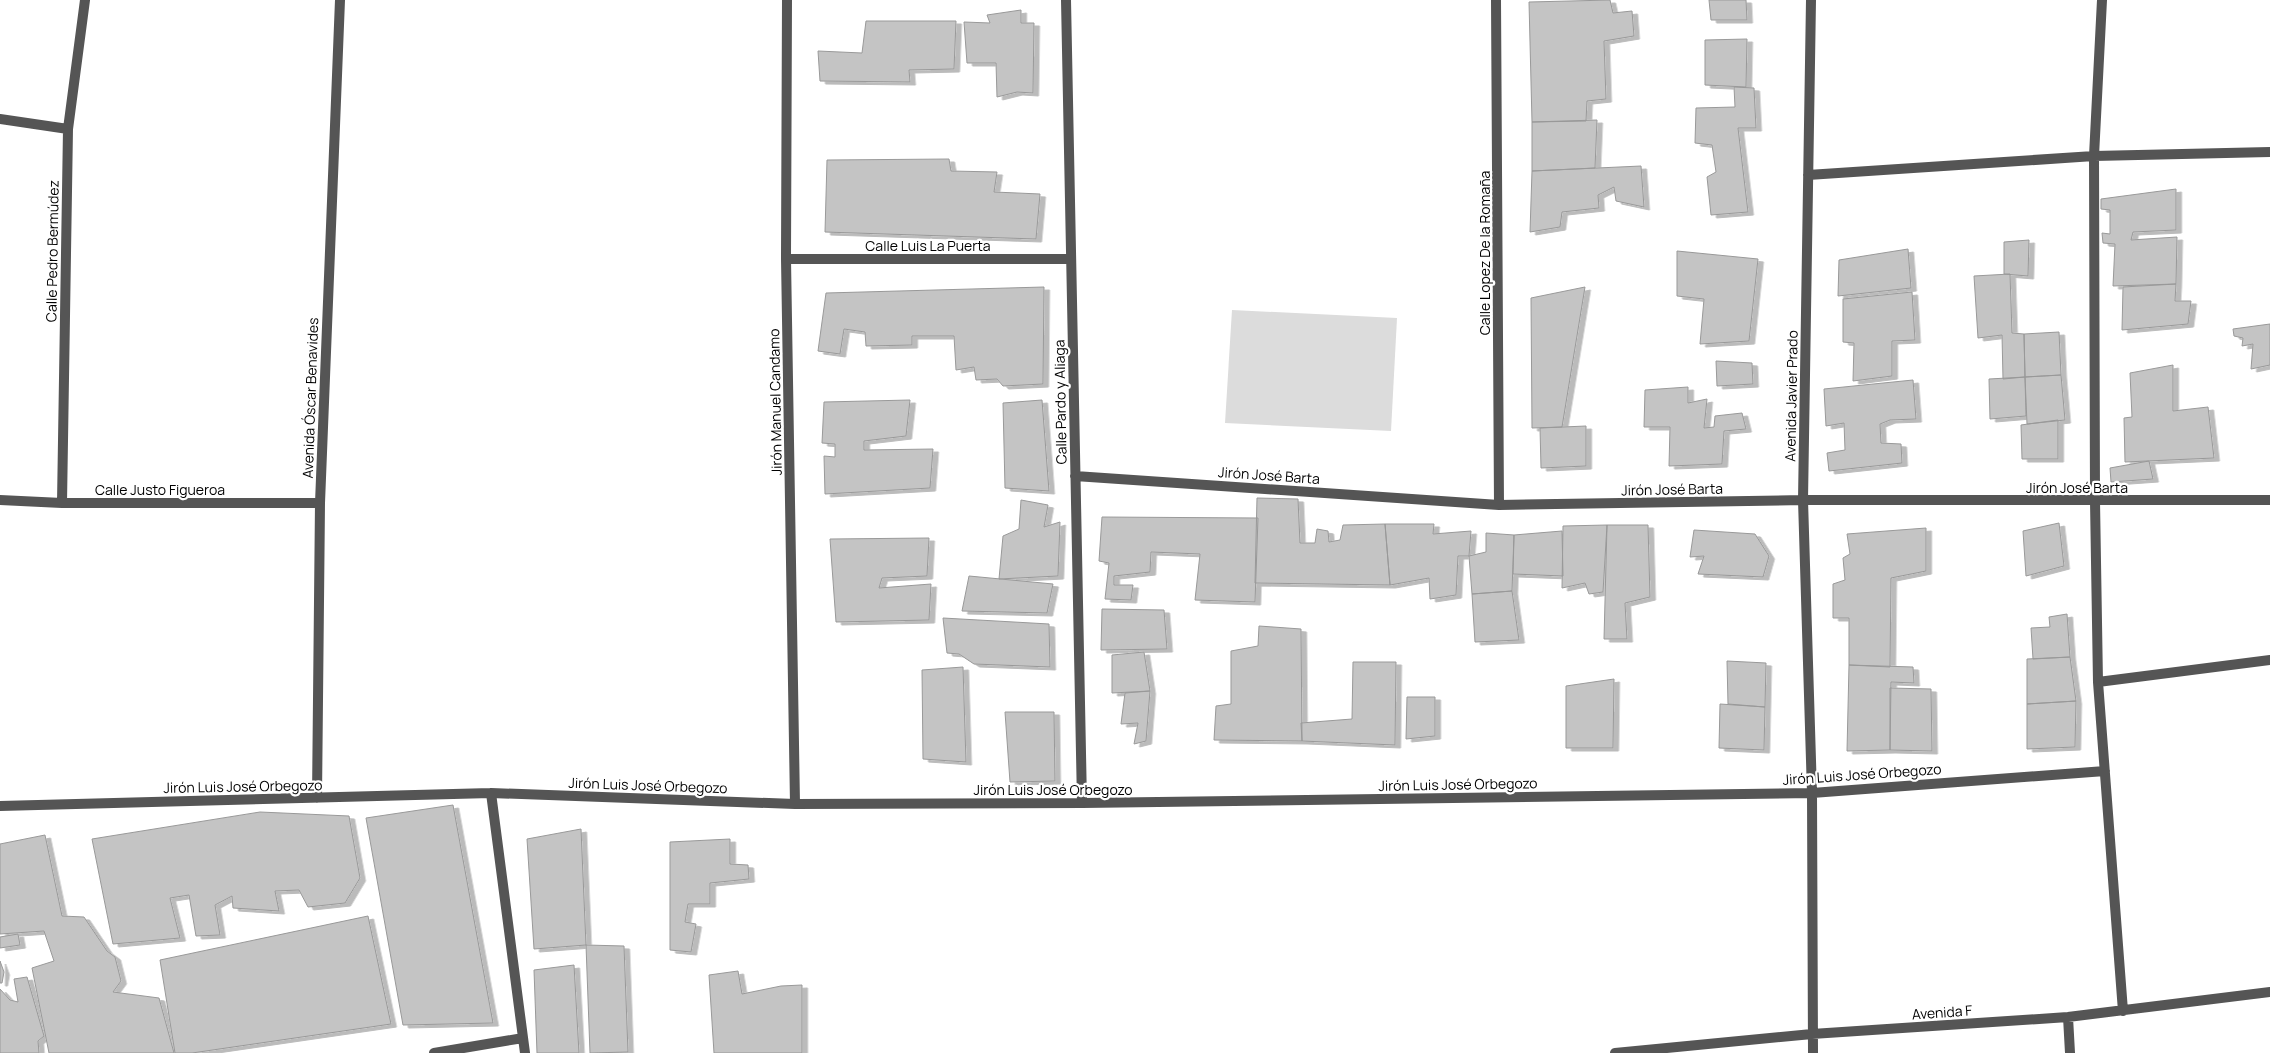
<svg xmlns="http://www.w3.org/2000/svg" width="2270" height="1053" viewBox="0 0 2270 1053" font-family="Manrope,sans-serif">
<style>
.green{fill:#dcdcdc}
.building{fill:#c4c4c4;stroke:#999;filter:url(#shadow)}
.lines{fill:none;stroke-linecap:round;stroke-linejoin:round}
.minor{stroke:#555;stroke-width:10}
.labels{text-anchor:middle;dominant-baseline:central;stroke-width:4.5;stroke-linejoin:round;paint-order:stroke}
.street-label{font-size:14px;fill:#000;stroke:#fff}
</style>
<defs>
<filter id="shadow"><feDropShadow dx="5.5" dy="3" stdDeviation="0" flood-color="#0004"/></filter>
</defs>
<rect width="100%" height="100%" fill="#fff"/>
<path class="green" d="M 1232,310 L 1397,318 L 1391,431 L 1225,423 Z"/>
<path class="building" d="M 1610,0 L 1613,13 L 1632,11 L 1634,36 L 1604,41 L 1606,99 L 1587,101 L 1586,121 L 1532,122 L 1529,2 Z
M 1709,0 L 1746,0 L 1747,20 L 1711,20 Z
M 1021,10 L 1021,23 L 1034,23 L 1033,93 L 1017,92 L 997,97 L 996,63 L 967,63 L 964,22 L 990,23 L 987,15 Z
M 866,21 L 956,21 L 954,69 L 909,70 L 910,82 L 820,81 L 818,51 L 862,53 Z
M 1747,39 L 1746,87 L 1705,85 L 1705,40 Z
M 1734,87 L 1754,88 L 1756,128 L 1738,128 L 1748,212 L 1711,215 L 1707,177 L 1716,172 L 1712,145 L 1695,143 L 1696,108 L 1735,107 Z
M 1597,120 L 1595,168 L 1532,171 L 1532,122 Z
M 949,159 L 951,171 L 997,172 L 994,192 L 1040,194 L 1036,239 L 825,232 L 827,160 Z
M 1641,166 L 1644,207 L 1616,201 L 1614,187 L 1598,195 L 1599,208 L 1562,212 L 1560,227 L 1530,232 L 1532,171 Z
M 2176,189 L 2176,230 L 2133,232 L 2131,240 L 2177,237 L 2176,284 L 2113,286 L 2115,244 L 2103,243 L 2102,233 L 2110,234 L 2110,210 L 2101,209 L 2101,199 Z
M 2029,240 L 2028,276 L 2004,274 L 2004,242 Z
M 1908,249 L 1911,288 L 1838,296 L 1839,260 Z
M 1677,251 L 1758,259 L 1749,341 L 1700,344 L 1704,299 L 1677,296 Z
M 2010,274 L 2012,333 L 2024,334 L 2025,377 L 2003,379 L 2002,335 L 1978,338 L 1974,276 Z
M 2176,284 L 2175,301 L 2191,301 L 2188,324 L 2122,330 L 2123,287 Z
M 1044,287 L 1043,384 L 1003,386 L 997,379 L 976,380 L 974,367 L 956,370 L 954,336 L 912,336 L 912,345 L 866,346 L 865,332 L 844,329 L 840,354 L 818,351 L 826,293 Z
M 1585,287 L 1562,427 L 1532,428 L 1531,298 Z
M 1912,292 L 1915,340 L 1892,341 L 1892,376 L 1853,381 L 1854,343 L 1843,342 L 1843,299 Z
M 2270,324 L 2270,365 L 2251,369 L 2253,344 L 2242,346 L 2243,338 L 2234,336 L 2233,329 Z
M 2059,332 L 2061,375 L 2025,377 L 2024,334 Z
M 1716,361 L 1752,363 L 1753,384 L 1717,386 Z
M 2173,365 L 2173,411 L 2208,407 L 2214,458 L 2125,462 L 2124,418 L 2132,417 L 2130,373 Z
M 2061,375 L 2065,420 L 2027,424 L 2025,377 Z
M 2025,377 L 2026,416 L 1990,419 L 1989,379 Z
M 1913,380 L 1916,419 L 1890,420 L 1880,424 L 1881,443 L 1901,444 L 1902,463 L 1829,471 L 1827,453 L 1845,450 L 1844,423 L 1826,426 L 1824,389 Z
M 1688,387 L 1688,403 L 1707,399 L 1704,428 L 1714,427 L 1715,416 L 1742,413 L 1746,429 L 1724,431 L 1722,464 L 1669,466 L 1670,427 L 1644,427 L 1645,390 Z
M 910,400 L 906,436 L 864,441 L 864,450 L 933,449 L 930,488 L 825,494 L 824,456 L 835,457 L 835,444 L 822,443 L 824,402 Z
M 1042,400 L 1049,491 L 1005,488 L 1003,403 Z
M 2058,420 L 2058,459 L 2022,459 L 2021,425 Z
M 1586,426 L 1586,466 L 1541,468 L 1540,428 Z
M 2149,461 L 2153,479 L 2111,482 L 2110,468 Z
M 1257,498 L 1298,499 L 1300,543 L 1315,543 L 1317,529 L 1328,531 L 1329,542 L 1340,540 L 1343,525 L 1385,524 L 1390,585 L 1255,583 Z
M 1021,500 L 1048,505 L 1044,527 L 1060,522 L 1058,576 L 999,579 L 1003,536 L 1019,529 Z
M 1102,517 L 1258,518 L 1255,602 L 1195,600 L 1200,554 L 1151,552 L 1150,572 L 1114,576 L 1114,585 L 1133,585 L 1131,600 L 1105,599 L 1109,563 L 1099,561 Z
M 2059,523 L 2064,566 L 2026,576 L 2023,531 Z
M 1385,524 L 1434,524 L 1433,534 L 1471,531 L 1469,556 L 1458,556 L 1456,595 L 1430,599 L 1429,578 L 1390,585 Z
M 1607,525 L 1648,525 L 1650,597 L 1625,603 L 1627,639 L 1604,639 Z
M 1607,525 L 1603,592 L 1589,594 L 1585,583 L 1562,588 L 1563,526 Z
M 1926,528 L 1926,571 L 1891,578 L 1890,667 L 1849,665 L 1849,618 L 1833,618 L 1833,584 L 1845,580 L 1843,558 L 1850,554 L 1847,534 Z
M 1694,530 L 1755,534 L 1769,556 L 1763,577 L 1698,574 L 1704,556 L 1690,557 Z
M 1562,531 L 1563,576 L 1513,574 L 1514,535 Z
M 1486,533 L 1514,535 L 1512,591 L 1472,594 L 1469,556 L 1486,552 Z
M 929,538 L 927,576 L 882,578 L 879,588 L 931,584 L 929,620 L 836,622 L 830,539 Z
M 969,576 L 1053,584 L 1047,613 L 962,611 Z
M 1512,591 L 1519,640 L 1475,642 L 1472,594 Z
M 1102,609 L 1164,610 L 1167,649 L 1101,650 Z
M 2067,614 L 2070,657 L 2033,659 L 2031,628 L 2050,627 L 2049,617 Z
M 943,618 L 1049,624 L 1050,667 L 974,664 L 959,654 L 947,653 Z
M 1259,626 L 1301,629 L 1302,741 L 1214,740 L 1216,706 L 1231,704 L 1231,651 L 1258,646 Z
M 1144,652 L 1150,691 L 1112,693 L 1112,655 Z
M 2070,657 L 2076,701 L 2027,704 L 2027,659 Z
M 1727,661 L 1766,663 L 1765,707 L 1728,704 Z
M 1353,662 L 1396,662 L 1395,745 L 1302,741 L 1301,723 L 1352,719 Z
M 1849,665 L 1913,667 L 1914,683 L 1891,682 L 1890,750 L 1847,751 Z
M 963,667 L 966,762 L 923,759 L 922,670 Z
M 1614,679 L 1613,748 L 1566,748 L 1566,686 Z
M 1890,688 L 1931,689 L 1932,751 L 1890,750 Z
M 1150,691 L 1146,741 L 1134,744 L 1138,723 L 1121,724 L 1125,693 Z
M 1407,697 L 1435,697 L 1435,736 L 1406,739 Z
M 2076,701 L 2075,747 L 2027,749 L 2027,704 Z
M 1720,704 L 1765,707 L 1764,750 L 1719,748 Z
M 1005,712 L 1054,712 L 1055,781 L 1010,782 Z
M 453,805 L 493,1023 L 403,1025 L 366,818 Z
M 260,812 L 349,816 L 360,878 L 345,903 L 308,907 L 299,890 L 275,891 L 279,911 L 233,908 L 232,896 L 215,905 L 220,935 L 196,936 L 189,895 L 170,898 L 180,938 L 113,944 L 92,839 Z
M 581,829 L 586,945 L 534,949 L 527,839 Z
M 45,835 L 62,916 L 84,917 L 107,951 L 115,957 L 121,981 L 113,992 L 159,998 L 174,1053 L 49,1053 L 32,968 L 54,961 L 44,931 L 0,934 L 0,844 Z
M 730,839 L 730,864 L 748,865 L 749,879 L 710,883 L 710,904 L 688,904 L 685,922 L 696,924 L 691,952 L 670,950 L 670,842 Z
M 368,916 L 391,1024 L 192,1053 L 175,1053 L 160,960 Z
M 18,934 L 20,945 L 0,948 L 0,937 Z
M 586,945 L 624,946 L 628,1052 L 590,1053 Z
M 0,961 L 4,972 L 2,983 L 0,983 Z
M 574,965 L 579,1053 L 537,1053 L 534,970 Z
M 738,971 L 742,994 L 781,986 L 802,985 L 802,1053 L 714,1053 L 709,975 Z
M 27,977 L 44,1036 L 38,1041 L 39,1053 L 0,1053 L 0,989 L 10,1000 L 18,1002 L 14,979 Z"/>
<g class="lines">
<path class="minor" d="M 787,0 L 786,259 L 795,804
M 1066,0 L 1082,803
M 1496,0 L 1499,505
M 1811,0 L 1803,500 L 1812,793 L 1813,1053
M 2102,0 L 2094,156 L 2095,501 L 2098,682 L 2123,1011
M 0,119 L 68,129
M 1808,175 L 2094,156 L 2270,152
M 786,259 L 1071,259
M 1075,476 L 1499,505 L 1803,500 L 2270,500
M 0,500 L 62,503 L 320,503
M 62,503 L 68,129 L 85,0
M 2098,682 L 2270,660
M 491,793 L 525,1053
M 317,798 L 320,503 L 340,0
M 0,806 L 491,793 L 795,804 L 1082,803 L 1812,793 L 2105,771
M 2068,1017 L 2070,1053
M 434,1053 L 523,1038
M 1615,1053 L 1812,1034 L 2068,1017 L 2270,992"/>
</g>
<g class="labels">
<g class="street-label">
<text x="928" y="245">Calle Luis La Puerta</text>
<text transform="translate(52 251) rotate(-89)">Calle Pedro Bermúdez</text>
<text transform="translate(1484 253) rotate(-90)">Calle Lopez De la Romaña</text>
<text transform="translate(1791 396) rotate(-89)">Avenida Javier Prado</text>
<text transform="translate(310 398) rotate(-88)">Avenida Óscar Benavides</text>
<text transform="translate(775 402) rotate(-91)">Jirón Manuel Candamo</text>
<text transform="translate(1060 402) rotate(-91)">Calle Pardo y Aliaga</text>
<text transform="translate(1269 475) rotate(4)">Jirón José Barta</text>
<text x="2077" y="487">Jirón José Barta</text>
<text x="160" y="489">Calle Justo Figueroa</text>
<text transform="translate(1672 489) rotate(-1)">Jirón José Barta</text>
<text transform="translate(1862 774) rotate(-4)">Jirón Luis José Orbegozo</text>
<text transform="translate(1458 784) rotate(-1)">Jirón Luis José Orbegozo</text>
<text transform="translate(648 785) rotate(2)">Jirón Luis José Orbegozo</text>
<text transform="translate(243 786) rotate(-1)">Jirón Luis José Orbegozo</text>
<text x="1053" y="789">Jirón Luis José Orbegozo</text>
<text transform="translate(1942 1012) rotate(-4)">Avenida F</text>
</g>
</g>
</svg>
